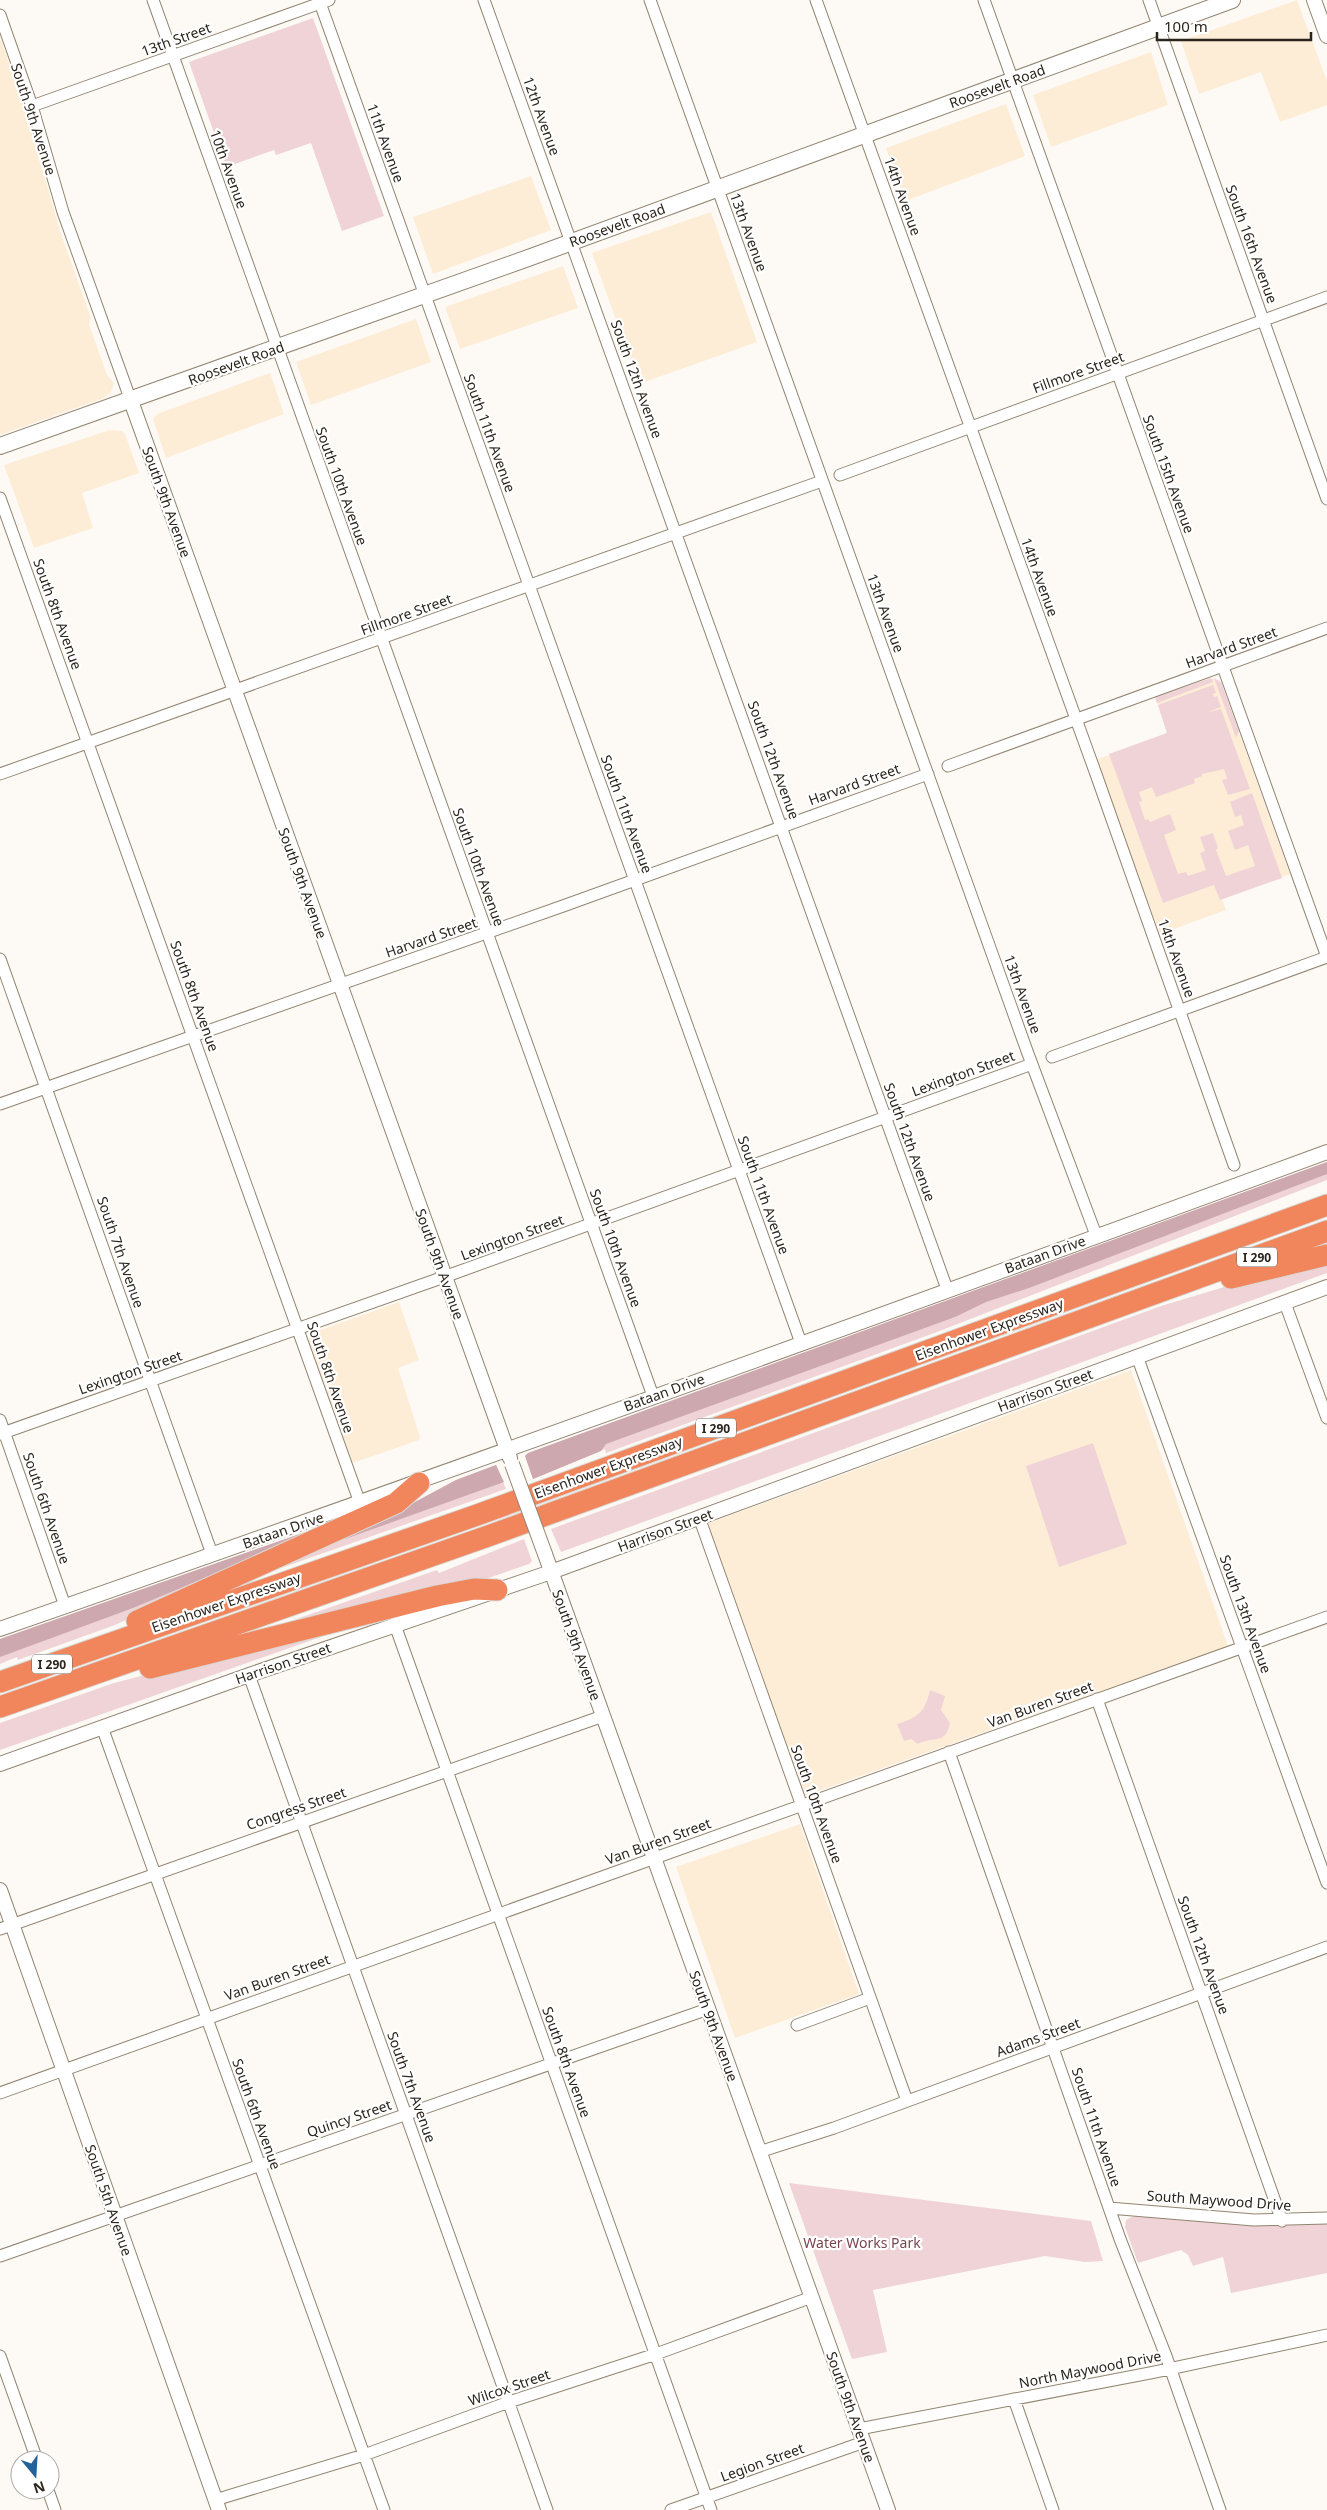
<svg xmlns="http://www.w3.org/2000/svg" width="1327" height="2510" viewBox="0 0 1327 2510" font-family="'Noto Sans',sans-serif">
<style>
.built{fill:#fdedd7}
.green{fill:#efd3d7}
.forest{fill:#cda8ae}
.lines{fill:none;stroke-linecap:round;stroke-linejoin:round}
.minor-casing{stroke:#928571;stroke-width:13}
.tertiary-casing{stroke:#928571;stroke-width:16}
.secondary-casing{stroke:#928571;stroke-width:18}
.motorway-casing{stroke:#d9d8d6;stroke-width:23}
.minor{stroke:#fff;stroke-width:11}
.tertiary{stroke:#fff;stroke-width:14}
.secondary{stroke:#fff;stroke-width:16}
.motorway{stroke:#f1865c;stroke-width:21}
.tertiary-bridge-casing{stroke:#928571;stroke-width:16;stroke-linecap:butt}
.tertiary-bridge{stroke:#fff;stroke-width:14}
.labels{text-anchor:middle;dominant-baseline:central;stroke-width:4.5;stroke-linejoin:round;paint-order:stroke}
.shield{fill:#fff;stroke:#6b6661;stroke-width:1}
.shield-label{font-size:12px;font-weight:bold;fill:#2b251d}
.street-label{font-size:14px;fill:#2b251d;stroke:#fff}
.park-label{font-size:14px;fill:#7a454f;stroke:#fff}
</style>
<rect width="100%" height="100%" fill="#fdfaf5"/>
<path class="built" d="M 1297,0 L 1327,81 L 1327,105 L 1280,122 L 1261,72 L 1199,94 L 1181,41 Z
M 0,37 L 25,109 L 61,234 L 91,318 L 89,324 L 107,375 L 114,383 L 111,392 L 104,398 L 0,435 Z
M 1151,52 L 1168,105 L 1051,147 L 1033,95 Z
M 1006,104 L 1025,156 L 905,201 L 886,148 Z
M 531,176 L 551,230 L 433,274 L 413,217 Z
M 711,212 L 757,342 L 639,384 L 592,253 Z
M 563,266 L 578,308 L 460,349 L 445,307 Z
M 416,319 L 431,362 L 311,405 L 296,362 Z
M 270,373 L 284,414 L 166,458 L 153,419 L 157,414 Z
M 110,430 L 122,431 L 125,434 L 139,473 L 82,493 L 93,528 L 34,548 L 4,465 Z
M 1211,678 L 1221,682 L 1290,874 L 1222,899 L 1226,910 L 1160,934 L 1095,760 L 1167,733 L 1155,697 Z
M 399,1302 L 419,1360 L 398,1368 L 420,1437 L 419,1440 L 353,1463 L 309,1341 L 309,1334 Z
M 1131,1370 L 1228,1646 L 804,1796 L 706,1524 Z
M 800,1824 L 859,1994 L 735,2038 L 676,1867 Z"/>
<path class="green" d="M 313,18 L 384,216 L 342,231 L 311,143 L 276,155 L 274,150 L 226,167 L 189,62 Z
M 1211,678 L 1213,682 L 1157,703 L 1155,697 Z
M 1214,678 L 1221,682 L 1239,731 L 1236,738 Z
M 1213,685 L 1216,693 L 1213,694 L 1214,697 L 1217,696 L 1221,707 L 1206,713 L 1221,709 L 1250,789 L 1228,795 L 1222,780 L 1227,779 L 1224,769 L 1202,774 L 1202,776 L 1194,779 L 1195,783 L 1156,797 L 1152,787 L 1139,792 L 1142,801 L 1139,802 L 1145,820 L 1148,819 L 1150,822 L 1170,814 L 1176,830 L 1164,835 L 1178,874 L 1186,872 L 1188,876 L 1206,870 L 1200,853 L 1205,851 L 1200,837 L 1213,833 L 1218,848 L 1216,850 L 1226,876 L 1255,866 L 1248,845 L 1235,850 L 1228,831 L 1244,825 L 1241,815 L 1235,817 L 1230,802 L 1252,793 L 1282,878 L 1220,900 L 1214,885 L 1163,903 L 1109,754 L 1167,733 L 1158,705 Z
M 1327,1162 L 1327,1180 L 937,1332 L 606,1453 L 605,1449 L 533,1479 L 525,1456 L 528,1453 Z
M 1327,1261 L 1327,1273 L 561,1552 L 551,1529 L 1161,1306 L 1254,1278 Z
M 1093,1443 L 1127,1544 L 1059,1567 L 1026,1466 Z
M 496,1465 L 506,1489 L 233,1585 L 400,1510 L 456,1480 Z
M 354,1515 L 115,1625 L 18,1660 L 17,1657 L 0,1664 L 0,1639 Z
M 524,1539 L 532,1561 L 529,1564 L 480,1581 L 265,1630 L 437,1570 L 439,1573 Z
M 428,1602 L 383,1615 L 0,1750 L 0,1723 L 114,1683 Z
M 930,1690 L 945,1696 L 941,1710 L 950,1723 C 945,1746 934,1735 918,1744 L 911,1739 L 904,1741 L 897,1724 C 919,1717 925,1712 930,1690 Z
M 789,2183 L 1091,2221 L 1103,2261 L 1085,2262 L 1045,2256 L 873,2290 L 887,2352 L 852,2359 Z
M 1134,2216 C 1199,2221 1262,2227 1327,2223 L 1327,2273 L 1231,2293 L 1223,2257 L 1193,2266 L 1188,2255 L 1181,2250 L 1138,2263 L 1125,2227 L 1126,2220 Z"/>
<path class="forest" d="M 1327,1162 L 1327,1174 L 1029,1288 L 986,1302 L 955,1317 L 606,1444 L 601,1451 L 533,1479 L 525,1456 L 528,1453 Z
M 496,1465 L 504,1482 L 345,1539 L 339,1538 L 400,1510 L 456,1480 Z
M 308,1531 L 305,1536 L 133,1608 L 0,1657 L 0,1639 Z"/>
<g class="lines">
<g class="minor-casing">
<path id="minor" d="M 153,0 L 653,1396
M 319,0 L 801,1343
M 484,0 L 947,1289
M 650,0 L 1027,1051 L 1096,1235
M 816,0 L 1097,777 L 1234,1165
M 984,0 L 1327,957
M 1149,0 L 1327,499
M 0,15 L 32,106 L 63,212 L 131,401
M 32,106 L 329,0
M 840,475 L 1327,297
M 0,498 L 360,1503
M 948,766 L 1327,628
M 0,774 L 822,481
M 0,959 L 212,1554
M 1052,1057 L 1327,957
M 0,1104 L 563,906 L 928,774
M 1285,1303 L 1327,1418
M 1137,1356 L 1327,1883
M 0,1420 L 65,1606
M 0,1434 L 444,1277 L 1032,1064
M 699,1517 L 907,2101
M 395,1625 L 711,2510
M 249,1675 L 547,2510
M 1097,1699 L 1282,2221
M 102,1727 L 384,2510
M 949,1752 L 1120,2239 L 1166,2356 L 1220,2510
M 0,1929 L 603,1716
M 797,2025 L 870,1998
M 0,2093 L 1327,1617
M 759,2152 L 834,2128 L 1327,1947
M 1109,2208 L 1254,2220 L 1327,2218
M 0,2256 L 708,2009
M 0,2356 L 37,2460
M 1014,2399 L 1053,2510
M 859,2429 L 1155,2372 L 1327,2335
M 48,2490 L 55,2510
M 215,2500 L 364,2455 L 509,2402 L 656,2354 L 812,2297
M 671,2510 L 864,2442"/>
</g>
<g class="tertiary-casing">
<path id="tertiary" d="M 1314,0 L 1327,36
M 131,401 L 510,1458
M 545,1554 L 888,2510
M 0,1629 C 444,1474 886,1314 1327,1152
M 0,1764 L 249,1675 L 551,1572 L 1327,1287
M 0,1890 L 219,2510"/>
</g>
<g class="secondary-casing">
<path id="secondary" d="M 0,446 L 531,257 L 1232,0"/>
</g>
<g class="motorway-casing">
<path id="motorway" d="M 1231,1278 L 1327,1255
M 137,1621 L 396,1503 L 419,1483
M 150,1668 L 437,1596 L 474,1589 L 497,1590
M 0,1682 L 477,1515 L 1327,1205
M 0,1707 L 491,1535 L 1327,1231"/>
</g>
<use href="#minor" class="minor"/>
<use href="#tertiary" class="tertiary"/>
<use href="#secondary" class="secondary"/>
<use href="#motorway" class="motorway"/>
<g class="tertiary-bridge-casing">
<path id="tertiary-bridge" d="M 512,1464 L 545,1554"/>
</g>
<use href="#tertiary-bridge" class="tertiary-bridge"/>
</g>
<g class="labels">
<g class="shield">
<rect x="1237" y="1247.5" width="40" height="19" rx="4"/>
<rect x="696" y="1418.5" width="40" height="19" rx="4"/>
<rect x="32" y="1654.5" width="40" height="19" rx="4"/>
</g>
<g class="shield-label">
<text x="1257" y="1257">I 290</text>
<text x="716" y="1428">I 290</text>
<text x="52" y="1664">I 290</text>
</g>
<g class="street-label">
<text transform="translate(176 39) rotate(-20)">13th Street</text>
<text transform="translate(997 86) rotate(-20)">Roosevelt Road</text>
<text transform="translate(542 116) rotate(70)">12th Avenue</text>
<text transform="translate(34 119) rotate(72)">South 9th Avenue</text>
<text transform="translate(386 143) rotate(70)">11th Avenue</text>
<text transform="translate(229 169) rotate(70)">10th Avenue</text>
<text transform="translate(903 196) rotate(70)">14th Avenue</text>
<text transform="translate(617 225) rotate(-20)">Roosevelt Road</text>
<text transform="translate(749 232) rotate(70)">13th Avenue</text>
<text transform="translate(1252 244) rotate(70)">South 16th Avenue</text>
<text transform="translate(236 363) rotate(-20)">Roosevelt Road</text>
<text transform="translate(1078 372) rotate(-20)">Fillmore Street</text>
<text transform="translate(637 379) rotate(70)">South 12th Avenue</text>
<text transform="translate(490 433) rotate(70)">South 11th Avenue</text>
<text transform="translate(1169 474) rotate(70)">South 15th Avenue</text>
<text transform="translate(342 486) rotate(70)">South 10th Avenue</text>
<text transform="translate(167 502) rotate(70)">South 9th Avenue</text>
<text transform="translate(1040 577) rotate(70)">14th Avenue</text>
<text transform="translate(886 613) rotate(70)">13th Avenue</text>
<text transform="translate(58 614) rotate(70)">South 8th Avenue</text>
<text transform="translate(406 614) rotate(-20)">Fillmore Street</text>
<text transform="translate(1231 647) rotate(-20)">Harvard Street</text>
<text transform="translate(774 760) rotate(70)">South 12th Avenue</text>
<text transform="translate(854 784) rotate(-20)">Harvard Street</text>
<text transform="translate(627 814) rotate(70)">South 11th Avenue</text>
<text transform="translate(479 867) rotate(70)">South 10th Avenue</text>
<text transform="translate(303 883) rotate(70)">South 9th Avenue</text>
<text transform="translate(431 937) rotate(-19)">Harvard Street</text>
<text transform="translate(1177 958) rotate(70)">14th Avenue</text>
<text transform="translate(1023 994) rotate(70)">13th Avenue</text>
<text transform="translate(195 996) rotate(70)">South 8th Avenue</text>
<text transform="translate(963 1073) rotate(-20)">Lexington Street</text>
<text transform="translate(910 1142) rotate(70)">South 12th Avenue</text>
<text transform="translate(764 1195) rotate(70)">South 11th Avenue</text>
<text transform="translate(512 1237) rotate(-20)">Lexington Street</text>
<text transform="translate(616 1248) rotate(70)">South 10th Avenue</text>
<text transform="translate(121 1252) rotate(71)">South 7th Avenue</text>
<text transform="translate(1045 1254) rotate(-20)">Bataan Drive</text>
<text transform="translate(440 1264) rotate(70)">South 9th Avenue</text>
<text transform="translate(989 1329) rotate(-20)">Eisenhower Expressway</text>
<text transform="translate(130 1372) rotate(-19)">Lexington Street</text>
<text transform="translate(331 1377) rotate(71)">South 8th Avenue</text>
<text transform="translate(1045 1390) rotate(-20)">Harrison Street</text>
<text transform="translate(664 1392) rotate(-20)">Bataan Drive</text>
<text transform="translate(608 1467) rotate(-20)">Eisenhower Expressway</text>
<text transform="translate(47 1508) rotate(71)">South 6th Avenue</text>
<text transform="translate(283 1530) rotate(-19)">Bataan Drive</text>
<text transform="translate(665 1530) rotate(-20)">Harrison Street</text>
<text transform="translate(226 1602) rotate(-19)">Eisenhower Expressway</text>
<text transform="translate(1246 1614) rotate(70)">South 13th Avenue</text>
<text transform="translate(577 1645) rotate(70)">South 9th Avenue</text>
<text transform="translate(283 1663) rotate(-19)">Harrison Street</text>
<text transform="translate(1040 1704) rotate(-20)">Van Buren Street</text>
<text transform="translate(817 1804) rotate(70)">South 10th Avenue</text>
<text transform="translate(296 1808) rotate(-19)">Congress Street</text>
<text transform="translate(658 1841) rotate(-20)">Van Buren Street</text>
<text transform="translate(1204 1955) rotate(70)">South 12th Avenue</text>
<text transform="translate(277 1977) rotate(-20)">Van Buren Street</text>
<text transform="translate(714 2026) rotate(70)">South 9th Avenue</text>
<text transform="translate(1038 2037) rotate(-20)">Adams Street</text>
<text transform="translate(567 2062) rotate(70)">South 8th Avenue</text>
<text transform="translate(412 2087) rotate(70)">South 7th Avenue</text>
<text transform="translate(257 2114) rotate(70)">South 6th Avenue</text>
<text transform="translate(349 2118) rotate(-19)">Quincy Street</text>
<text transform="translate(1097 2127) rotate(71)">South 11th Avenue</text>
<text transform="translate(109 2200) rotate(71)">South 5th Avenue</text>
<text transform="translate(1219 2200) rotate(4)">South Maywood Drive</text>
<text transform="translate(1090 2369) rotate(-11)">North Maywood Drive</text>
<text transform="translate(509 2387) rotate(-19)">Wilcox Street</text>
<text transform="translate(851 2407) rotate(70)">South 9th Avenue</text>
<text transform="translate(762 2462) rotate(-20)">Legion Street</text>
</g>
<g class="park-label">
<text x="862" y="2242">Water Works Park</text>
</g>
</g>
<g transform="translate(35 2475) rotate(162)"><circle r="24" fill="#ffffff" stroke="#aaa8a5"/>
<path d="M0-4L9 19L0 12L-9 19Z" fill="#24639a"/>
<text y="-8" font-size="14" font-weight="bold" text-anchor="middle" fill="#2b251d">N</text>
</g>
<path d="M1157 32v8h154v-8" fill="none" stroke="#2b251d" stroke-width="2.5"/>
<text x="1164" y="32" font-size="15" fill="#2b251d" stroke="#ffffff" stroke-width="4" paint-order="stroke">100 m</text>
</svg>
